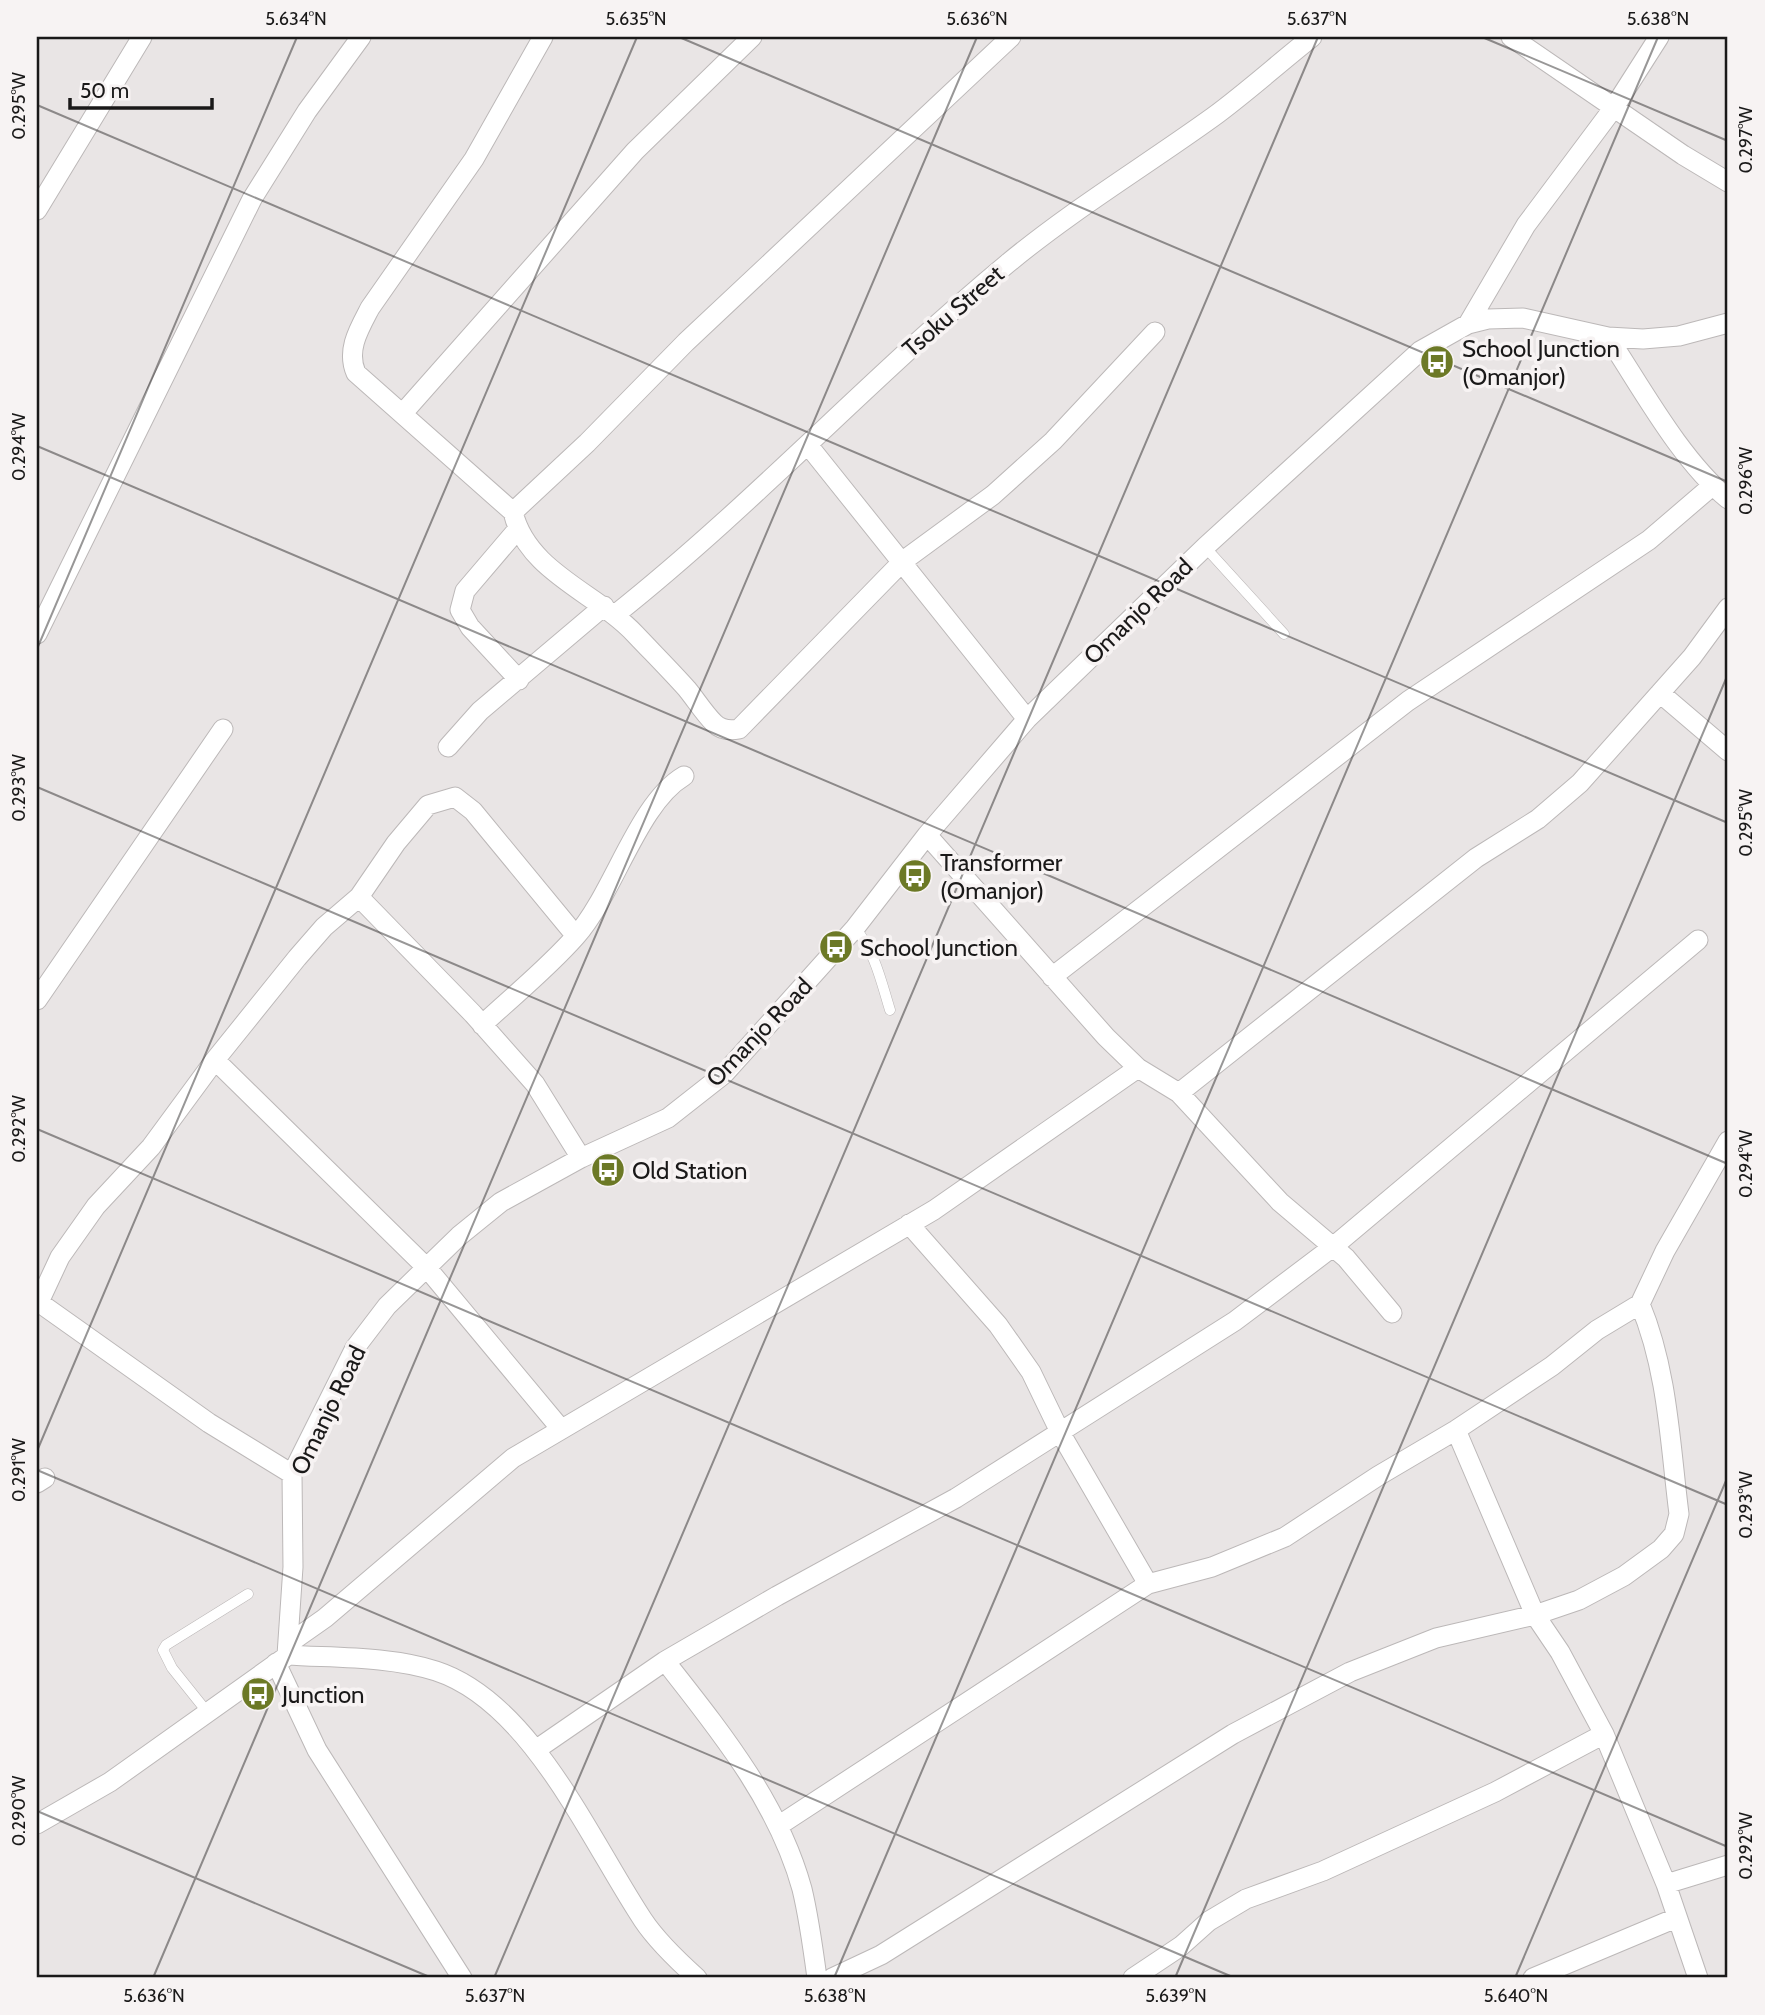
<svg xmlns="http://www.w3.org/2000/svg" width="1765" height="2015" viewBox="0 0 1765 2015" font-family="Cabin,sans-serif">
<style>
.lines{fill:none;stroke-linecap:round;stroke-linejoin:round}
.lane-casing{stroke:#bcb8b8;stroke-width:11}
.street-casing{stroke:#bcb8b8;stroke-width:21}
.lane{stroke:#fff;stroke-width:10}
.street{stroke:#fff;stroke-width:19}
.ticks{fill:none;stroke:#1a1919;stroke-width:2;stroke-opacity:0.45}
.labels{text-anchor:middle;dominant-baseline:central;stroke-width:7;stroke-linejoin:round;paint-order:stroke}
.street-label{font-size:24px;fill:#1a1919;stroke:#f7f3f3}
.poi-label{font-size:24px;fill:#1a1919;stroke:#f7f3f3;text-anchor:start}
.neatline{fill:none;stroke:#1a1919;stroke-width:2.5}
.ticks-label{font-size:18px;text-anchor:middle;fill:#1a1919}
</style>
<rect width="100%" height="100%" fill="#e9e5e5"/>
<g class="lines">
<g class="lane-casing">
<path id="lane" d="M 1205,547 L 1284,634
M 855,928 C 875,952 881,981 890,1010
M 208,1713 L 172,1668 L 163,1650 L 166,1645 L 248,1594"/>
</g>
<g class="street-casing">
<path id="street" d="M 543,37 L 474,159 L 370,308 C 359,329 346,350 356,373 L 513,512 C 527,572 597,593 635,634 C 653,653 670,670 687,689 C 696,700 704,713 714,723 C 721,730 729,731 739,729 L 903,561 L 993,495 L 1053,441 L 1155,332
M 1511,37 L 1683,155 L 1728,182
M 37,210 L 142,37
M 1468,324 L 1526,225 L 1615,106 L 1659,37
M 1608,337 C 1643,390 1680,459 1728,499
M 403,413 L 635,151 L 752,37
M 808,445 L 1027,719
M 513,512 L 587,443 L 686,342 L 1011,37
M 517,530 L 465,591 L 460,610 L 470,627 L 519,680
M 616,614 C 753,505 872,376 1007,264 C 1072,210 1145,166 1213,117 C 1247,92 1279,63 1312,37
M 37,634 L 252,199 L 307,111 L 361,37
M 1660,693 L 1728,751
M 448,747 L 480,711 L 604,606
M 927,835 L 1106,1037 L 1138,1068 L 1179,1093 L 1280,1202 L 1346,1258 L 1392,1313
M 359,897 L 473,1014 L 535,1084 L 581,1158
M 1052,977 L 1408,701 L 1649,540 L 1712,486
M 37,1000 L 223,729
M 482,1025 C 513,996 548,968 576,936 C 614,893 638,803 684,776
M 215,1060 L 427,1268 L 561,1429
M 1179,1093 L 1476,858 L 1538,819 L 1580,783 L 1692,657 L 1728,608
M 909,1224 L 998,1325 L 1031,1372 L 1061,1434 L 1148,1584
M 37,1301 L 209,1423 L 292,1474
M 39,1302 L 60,1257 L 96,1206 L 151,1147 L 215,1060 L 297,958 L 324,927 L 359,897 L 396,843 L 428,805 L 455,797 L 473,811 L 576,936
M 1456,1430 L 1535,1615 L 1560,1652 L 1604,1734 L 1666,1884 L 1698,1978
M 37,1483 L 45,1478
M 288,1644 L 325,1618 L 513,1458 L 934,1210 L 1138,1068
M 287,1655 L 293,1567 L 292,1474 L 355,1348 L 387,1306 L 459,1236 L 501,1202 L 581,1158 L 668,1118 L 724,1074 L 855,928 L 927,835 L 1027,719 L 1205,547 L 1420,351 L 1468,324 L 1488,319 L 1523,318 L 1608,337 L 1643,339 L 1679,336 L 1728,323
M 287,1655 C 335,1658 389,1656 436,1671 C 531,1702 590,1840 643,1920 C 657,1941 678,1961 697,1978
M 665,1661 C 720,1731 778,1802 802,1889 C 809,1918 813,1948 817,1978
M 276,1663 L 317,1750 L 462,1978
M 537,1749 L 665,1661 L 777,1596 L 956,1498 L 1235,1321 L 1334,1246 L 1698,940
M 37,1824 L 110,1782 L 287,1656
M 778,1826 L 1148,1584 L 1212,1567 L 1285,1537 L 1378,1476 L 1456,1430 L 1552,1366 L 1597,1330 L 1640,1304 L 1665,1251 L 1728,1141
M 1666,1884 L 1728,1865
M 832,1978 L 881,1955 L 1233,1734 L 1350,1672 L 1436,1638 L 1535,1615 L 1579,1600 L 1624,1576 L 1661,1549 L 1674,1534 L 1679,1514 C 1670,1444 1668,1371 1640,1304
M 1133,1978 L 1181,1946 L 1209,1921 L 1246,1899 L 1323,1871 L 1495,1792 L 1604,1734
M 1533,1978 L 1676,1918"/>
</g>
<use href="#lane" class="lane"/>
<use href="#street" class="street"/>
</g>
<path class="ticks" d="M 679,37 L 1728,482M 1482,37 L 1728,141M 37,105 L 1728,823M 37,446 L 1728,1164M 37,649 L 297,37M 37,787 L 1728,1505M 37,1129 L 1728,1847M 37,1451 L 637,37M 37,1470 L 1235,1978M 37,1811 L 432,1978M 153,1978 L 977,37M 494,1978 L 1318,37M 834,1978 L 1658,37M 1175,1978 L 1728,674M 1515,1978 L 1728,1476"/>
<defs>
<g id="bus-disc" transform="scale(1.75)"><circle r="9.5" fill="#6c7926" stroke="#f7f3f3"/><path d="M-5-6H5V4H4V6H2V4H-2V6H-4V4H-5ZM-3.5-4V0h7V-4ZM-3.5 1.2v1.5H-2V1.2ZM2 1.2v1.5H3.5V1.2Z" fill="#fff"/></g>
</defs>
<g fill-rule="evenodd">
<use href="#bus-disc" x="1437" y="362"/>
<use href="#bus-disc" x="915" y="876"/>
<use href="#bus-disc" x="836" y="947"/>
<use href="#bus-disc" x="608" y="1170"/>
<use href="#bus-disc" x="258" y="1694"/>
</g>
<g class="labels">
<g class="street-label">
<text transform="translate(953 311) rotate(-41)">Tsoku Street</text>
<text transform="translate(1138 611) rotate(-44)">Omanjo Road</text>
<text transform="translate(759 1032) rotate(-46)">Omanjo Road</text>
<text transform="translate(328 1410) rotate(-64)">Omanjo Road</text>
</g>
<g class="poi-label">
<text x="1462" y="348">School Junction<tspan x="1462" dy="28">(Omanjor)</tspan></text>
<text x="940" y="862">Transformer<tspan x="940" dy="28">(Omanjor)</tspan></text>
<text x="860" y="947">School Junction</text>
<text x="632" y="1170">Old Station</text>
<text x="282" y="1694">Junction</text>
</g>
</g>
<rect width="1765" height="2015" fill="none" stroke="#f7f3f3" stroke-width="77"/>
<path d="M70 98v10h142v-10" fill="none" stroke="#1a1919" stroke-width="3.5"/>
<text x="80" y="98" font-size="21" fill="#1a1919" stroke="#f7f3f3" stroke-width="5" paint-order="stroke">50 m</text>
<rect x="38" y="38" width="1688" height="1938" class="neatline"/>
<g class="ticks-label">
<text x="296" y="25">5.634°N</text>
<text x="636" y="25">5.635°N</text>
<text x="977" y="25">5.636°N</text>
<text x="1317" y="25">5.637°N</text>
<text x="1658" y="25">5.638°N</text>
<text transform="translate(19 106) rotate(-90)" y="6">0.295°W</text>
<text transform="translate(1746 140) rotate(-90)" y="6">0.297°W</text>
<text transform="translate(19 447) rotate(-90)" y="6">0.294°W</text>
<text transform="translate(1746 481) rotate(-90)" y="6">0.296°W</text>
<text transform="translate(19 788) rotate(-90)" y="6">0.293°W</text>
<text transform="translate(1746 823) rotate(-90)" y="6">0.295°W</text>
<text transform="translate(19 1129) rotate(-90)" y="6">0.292°W</text>
<text transform="translate(1746 1164) rotate(-90)" y="6">0.294°W</text>
<text transform="translate(19 1470) rotate(-90)" y="6">0.291°W</text>
<text transform="translate(1746 1505) rotate(-90)" y="6">0.293°W</text>
<text transform="translate(19 1811) rotate(-90)" y="6">0.290°W</text>
<text transform="translate(1746 1846) rotate(-90)" y="6">0.292°W</text>
<text x="154" y="2002">5.636°N</text>
<text x="495" y="2002">5.637°N</text>
<text x="835" y="2002">5.638°N</text>
<text x="1176" y="2002">5.639°N</text>
<text x="1516" y="2002">5.640°N</text>
</g>
</svg>
